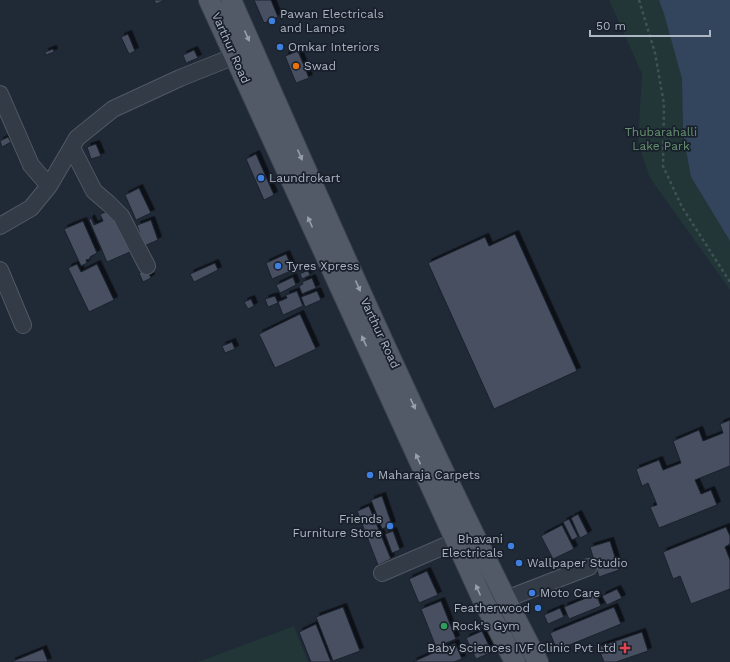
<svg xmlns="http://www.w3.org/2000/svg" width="730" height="662" viewBox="0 0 730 662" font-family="'Work Sans',sans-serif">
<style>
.green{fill:#223638}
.water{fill:#33455d}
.building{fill:#465060;stroke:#1a222d;filter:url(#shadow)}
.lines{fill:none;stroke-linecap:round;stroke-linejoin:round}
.minor-casing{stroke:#505964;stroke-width:18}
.major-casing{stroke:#3c4450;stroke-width:22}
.path{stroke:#3f5254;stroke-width:2.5;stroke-dasharray:3 3;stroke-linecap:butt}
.minor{stroke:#333b46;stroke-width:16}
.major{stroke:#515a66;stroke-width:20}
.oneway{fill:#969fac}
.shop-dot{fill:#3f7fe0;stroke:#19202b;stroke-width:1.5}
.food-dot{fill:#e8710a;stroke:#19202b;stroke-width:1.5}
.leisure-dot{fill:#2e9e5b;stroke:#19202b;stroke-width:1.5}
.health-dot{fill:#e0444e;stroke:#19202b;stroke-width:1.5}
.labels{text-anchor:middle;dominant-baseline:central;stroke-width:3.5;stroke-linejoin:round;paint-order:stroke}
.poi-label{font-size:12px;fill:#adb6c3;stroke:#19202b;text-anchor:start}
.street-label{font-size:12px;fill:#adb6c3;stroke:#19202b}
.park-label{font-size:12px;fill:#65936f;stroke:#19202b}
</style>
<defs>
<filter id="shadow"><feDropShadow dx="3.5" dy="-3.5" stdDeviation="0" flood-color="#0009"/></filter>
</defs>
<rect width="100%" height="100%" fill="#202936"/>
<path class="green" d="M 609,0 L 659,0 L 664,14 L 682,79 L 683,134 L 691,177 L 730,241 L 730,290 L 650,178 L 638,142 L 642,74 Z
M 294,626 L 308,662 L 198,662 Z"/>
<path class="water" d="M 659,0 L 730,0 L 730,241 L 691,177 L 683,134 L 682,79 L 664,14 Z"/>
<path class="building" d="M 154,0 L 165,0 L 156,4 Z
M 254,0 L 271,0 L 278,17 L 264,23 Z
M 128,34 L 135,51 L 129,54 L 121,37 Z
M 53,49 L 54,52 L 46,55 L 45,52 Z
M 194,50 L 198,58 L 186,63 L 183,55 Z
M 298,51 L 309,78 L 296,83 L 285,56 Z
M 8,137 L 11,142 L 2,147 L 0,141 Z
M 96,144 L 101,156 L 91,159 L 87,147 Z
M 256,154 L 274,195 L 264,200 L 246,159 Z
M 139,188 L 151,213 L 136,220 L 125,195 Z
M 112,210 L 130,252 L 107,262 L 89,220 L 91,218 L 94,225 L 103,221 L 100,214 Z
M 151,220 L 158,240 L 144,246 L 137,225 Z
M 83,221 L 97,253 L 90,257 L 90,259 L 86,260 L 87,263 L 81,266 L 64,229 Z
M 515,234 L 577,371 L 494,409 L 428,263 L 485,237 L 489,246 Z
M 286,254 L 293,270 L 272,279 L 266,263 Z
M 215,263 L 218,270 L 194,282 L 190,274 Z
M 77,264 L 81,272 L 97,264 L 114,300 L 89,312 L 68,268 Z
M 147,269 L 151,278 L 143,282 L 139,273 Z
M 308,270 L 310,275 L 302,279 L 300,274 Z
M 293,277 L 296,285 L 280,293 L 276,285 Z
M 312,278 L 316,288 L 302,294 L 299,286 L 303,284 L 302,282 Z
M 297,291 L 303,306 L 283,315 L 278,302 L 287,298 L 286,295 Z
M 317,291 L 321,300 L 305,307 L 301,297 Z
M 275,296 L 278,303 L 268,307 L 265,299 Z
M 251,299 L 254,306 L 248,309 L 244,302 Z
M 300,314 L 316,349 L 275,368 L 259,334 Z
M 232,342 L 235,349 L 225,353 L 222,346 Z
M 730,420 L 730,466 L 695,480 L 701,494 L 711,490 L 717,505 L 659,528 L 650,507 L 657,505 L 648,483 L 642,486 L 636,469 L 659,460 L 663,470 L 681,463 L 673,441 L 699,430 L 703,441 L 723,433 L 720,424 Z
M 382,496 L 392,525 L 382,529 L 371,500 Z
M 369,506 L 391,559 L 378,565 L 357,511 Z
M 578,514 L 588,534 L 580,538 L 571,518 Z
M 569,519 L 578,537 L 572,540 L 563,522 Z
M 562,525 L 574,549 L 553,559 L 541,536 Z
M 726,527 L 730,536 L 730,544 L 725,547 L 730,560 L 730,591 L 730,589 L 691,604 L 680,576 L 673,579 L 663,552 Z
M 393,531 L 400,550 L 392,553 L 385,534 Z
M 610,541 L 619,570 L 599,577 L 590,547 Z
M 427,571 L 438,595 L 419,603 L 409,579 Z
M 617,589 L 622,598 L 607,605 L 602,596 Z
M 596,594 L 601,606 L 569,619 L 564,607 Z
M 441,601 L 456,639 L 436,647 L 421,609 Z
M 343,607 L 360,651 L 333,661 L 316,617 Z
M 614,607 L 621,624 L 557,650 L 550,633 Z
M 560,608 L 564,617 L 548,624 L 544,615 Z
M 316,624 L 331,662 L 311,662 L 299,632 Z
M 482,631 L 492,652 L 476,659 L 466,638 Z
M 642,632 L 648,651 L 616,662 L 604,662 L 598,647 Z
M 455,643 L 462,659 L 454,662 L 413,662 Z
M 43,649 L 48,662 L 11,662 Z"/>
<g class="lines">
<g class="minor-casing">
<path id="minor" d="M 0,94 L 31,165 L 49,186
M 72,148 L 94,191 L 108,203 L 121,216 L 147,266
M 0,226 L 31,208 L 49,186 L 77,138 L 113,109 L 180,78 L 235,56
M 0,270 L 23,325
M 382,573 L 456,541
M 506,599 L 589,567"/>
</g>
<g class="major-casing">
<path id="major" d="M 209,0 L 482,598 L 515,662
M 231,0 C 329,222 426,446 538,662"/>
</g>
<path class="path" d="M 639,0 L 655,53 L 664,104 L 663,166 L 682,207 L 730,282"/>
<use href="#minor" class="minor"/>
<use href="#major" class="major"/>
</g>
<defs><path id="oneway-solid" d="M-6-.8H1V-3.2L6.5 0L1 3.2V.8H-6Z"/></defs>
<g class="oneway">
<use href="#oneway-solid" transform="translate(247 36) rotate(66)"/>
<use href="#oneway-solid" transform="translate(300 155) rotate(66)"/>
<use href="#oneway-solid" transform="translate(310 222) rotate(-114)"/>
<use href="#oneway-solid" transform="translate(358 286) rotate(66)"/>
<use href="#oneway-solid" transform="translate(364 341) rotate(-115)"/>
<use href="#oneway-solid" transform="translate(413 404) rotate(65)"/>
<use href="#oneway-solid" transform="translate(418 459) rotate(-115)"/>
<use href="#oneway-solid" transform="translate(478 590) rotate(-114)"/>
</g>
<g class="shop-dot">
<circle cx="272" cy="21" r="4"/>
<circle cx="280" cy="47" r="4"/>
<circle cx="261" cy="178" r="4"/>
<circle cx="278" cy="266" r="4"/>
<circle cx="370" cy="475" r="4"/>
<circle cx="390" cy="526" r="4"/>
<circle cx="511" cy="546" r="4"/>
<circle cx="519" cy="563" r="4"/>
<circle cx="532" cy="593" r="4"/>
<circle cx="538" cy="608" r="4"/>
</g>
<circle class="food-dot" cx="296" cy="66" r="4"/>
<circle class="leisure-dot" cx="444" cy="626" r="4"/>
<path class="health-dot" d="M623 642h4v4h4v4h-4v4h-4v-4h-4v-4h4z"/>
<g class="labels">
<g class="poi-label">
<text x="280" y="14">Pawan Electricals<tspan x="280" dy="14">and Lamps</tspan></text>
<text x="288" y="47">Omkar Interiors</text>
<text x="304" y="66">Swad</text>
<text x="269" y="178">Laundrokart</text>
<text x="286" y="266">Tyres Xpress</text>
<text x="378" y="475">Maharaja Carpets</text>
<text x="382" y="519" text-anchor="end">Friends<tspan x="382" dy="14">Furniture Store</tspan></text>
<text x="503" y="539" text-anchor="end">Bhavani<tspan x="503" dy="14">Electricals</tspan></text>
<text x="527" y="563">Wallpaper Studio</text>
<text x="540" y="593">Moto Care</text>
<text x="530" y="608" text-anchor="end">Featherwood</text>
<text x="452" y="626">Rock's Gym</text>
<text x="616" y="648" text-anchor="end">Baby Sciences IVF Clinic Pvt Ltd</text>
</g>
<g class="street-label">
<text transform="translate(231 48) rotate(66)">Varthur Road</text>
<text transform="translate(380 333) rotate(65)">Varthur Road</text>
</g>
<g class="park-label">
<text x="661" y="132">Thubarahalli<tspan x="661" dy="14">Lake Park</tspan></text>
</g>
</g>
<path d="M590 30v6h120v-6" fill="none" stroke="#adb6c3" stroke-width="2"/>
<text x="596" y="30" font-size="12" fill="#adb6c3" stroke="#19202b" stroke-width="3" paint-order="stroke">50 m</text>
</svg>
